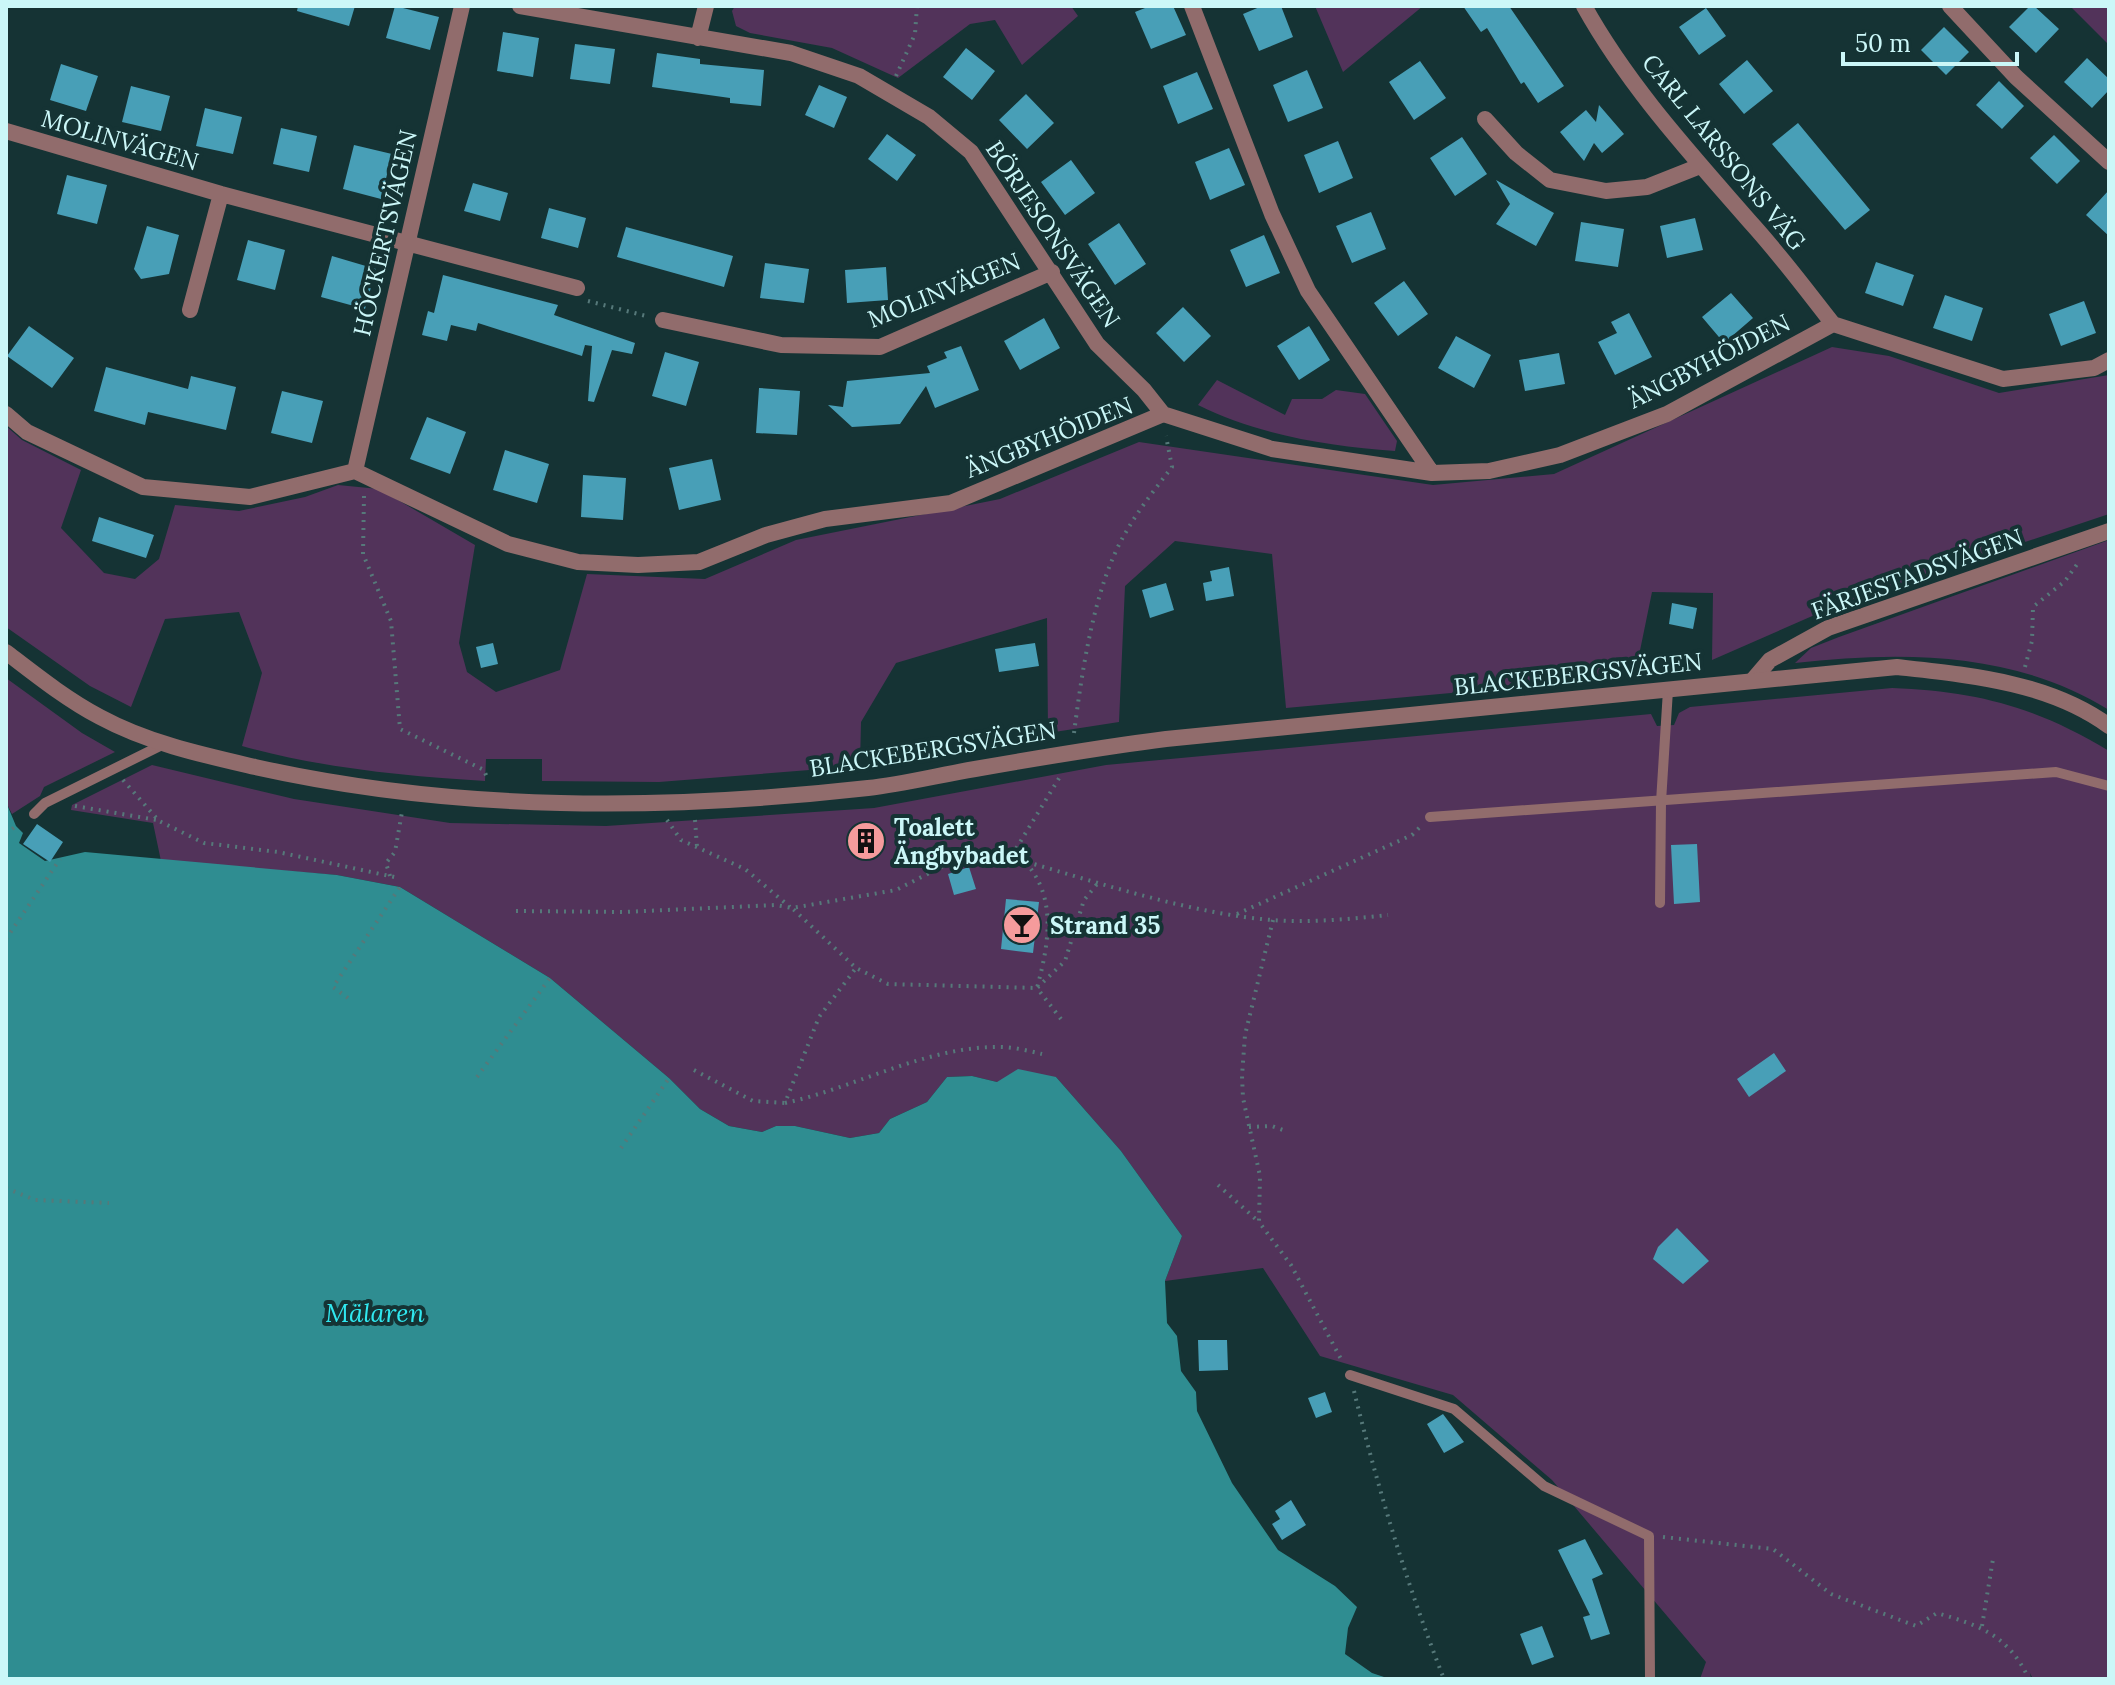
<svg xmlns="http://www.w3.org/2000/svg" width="2115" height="1685" viewBox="0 0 2115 1685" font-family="Lora,serif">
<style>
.green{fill:#52335a}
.water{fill:#2f8d91}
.building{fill:#489fb7}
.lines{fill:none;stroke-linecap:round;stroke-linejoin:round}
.path{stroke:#56797a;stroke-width:4;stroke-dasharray:2 6;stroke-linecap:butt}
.service{stroke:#916c6c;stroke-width:10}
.minor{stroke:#916c6c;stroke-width:16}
.tertiary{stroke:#916c6c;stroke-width:16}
.labels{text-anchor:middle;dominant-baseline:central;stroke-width:8;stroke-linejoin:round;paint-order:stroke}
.street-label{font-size:24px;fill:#cbf7f8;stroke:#153334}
.poi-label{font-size:24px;font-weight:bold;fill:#cbf7f8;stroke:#153334;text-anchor:start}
.water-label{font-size:26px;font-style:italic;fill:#30e8ef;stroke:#153334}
</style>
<rect width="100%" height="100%" fill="#153334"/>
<path class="green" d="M 735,6 L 1071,6 L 1078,16 L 1022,65 L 995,20 L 970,24 L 898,78 L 832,48 L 750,33 L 736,26 L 732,11 Z
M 1315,6 L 1423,6 L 1343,72 Z
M 2070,6 L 2109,6 L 2109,45 Z
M 1832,347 L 1889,356 L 1999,393 L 2109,375 L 2109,514 L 1842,603 L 1712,660 L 1713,593 L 1652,592 L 1636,670 L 1462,692 L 1286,708 L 1272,554 L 1175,541 L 1125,586 L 1119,722 L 1048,733 L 1047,618 L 896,663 L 861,722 L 860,766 L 659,782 L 542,781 L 542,759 L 486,759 L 485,781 C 403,776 322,768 242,746 L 262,673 L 239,612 L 165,619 L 131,707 L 90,686 L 6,627 L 6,426 L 22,440 L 81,470 L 61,528 L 104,573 L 135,579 L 159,559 L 175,505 L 239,511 L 305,497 L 338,485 L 379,489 L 475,545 L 459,643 L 467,672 L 496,692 L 560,670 L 587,574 L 705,579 L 796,540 L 1000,499 L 1139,442 L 1433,485 L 1554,474 Z
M 1217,380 L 1285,415 L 1292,399 L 1322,399 L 1336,390 L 1365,394 L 1397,441 L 1395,451 C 1328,446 1258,435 1198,405 Z
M 2109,540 L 2109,710 C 2014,651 1902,651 1795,663 L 1811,648 L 1839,637 Z
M 6,678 L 82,733 L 115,752 L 44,787 L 40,796 L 12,814 L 6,802 Z
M 1892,688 C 1976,691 2036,707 2109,751 L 2109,1679 L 2033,1679 L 2030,1673 L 2031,1679 L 1700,1679 L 1706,1662 L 1552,1480 L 1453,1395 L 1320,1356 L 1263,1268 L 1165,1281 L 1182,1236 L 1121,1151 L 1056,1077 L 997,1082 L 972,1076 L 947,1077 L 927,1102 L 890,1119 L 879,1133 L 850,1138 L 795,1126 L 776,1126 L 762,1132 L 729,1126 L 700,1109 L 669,1078 L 550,978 L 400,887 L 337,875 L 161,861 L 153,823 L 71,810 L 72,805 L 152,765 L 294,799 L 450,823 L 606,826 L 874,808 L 1106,765 L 1651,714 L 1657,726 L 1674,725 L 1679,713 L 1690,707 Z"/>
<path class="water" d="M 6,802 L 16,826 L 23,833 L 19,843 L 45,861 L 85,852 L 337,875 L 400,887 L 550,978 L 669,1078 L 700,1109 L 729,1126 L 762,1132 L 776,1126 L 795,1126 L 850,1138 L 879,1133 L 890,1119 L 927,1102 L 947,1077 L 972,1076 L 997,1082 L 1018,1069 L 1056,1077 L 1121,1151 L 1182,1236 L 1165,1281 L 1167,1323 L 1177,1336 L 1181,1371 L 1196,1392 L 1197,1411 L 1232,1483 L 1278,1550 L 1335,1586 L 1357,1607 L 1348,1628 L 1345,1654 L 1372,1673 L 1390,1679 L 6,1679 Z"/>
<path class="building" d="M 298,6 L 355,6 L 349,26 L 297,11 Z
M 395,6 L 439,17 L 430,50 L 386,38 Z
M 1150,6 L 1173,6 L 1186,35 L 1151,49 L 1135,12 Z
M 1262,6 L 1281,6 L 1293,37 L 1259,51 L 1243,14 Z
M 1463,6 L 1509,6 L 1564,86 L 1538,103 L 1524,82 L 1521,84 L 1487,28 L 1481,32 Z
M 2030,6 L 2034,6 L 2059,29 L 2036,53 L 2009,27 Z
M 1706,8 L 1726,36 L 1699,55 L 1679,27 Z
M 1944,27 L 1969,52 L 1946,75 L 1921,50 Z
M 503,32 L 539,38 L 533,77 L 497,71 Z
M 575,44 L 615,49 L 610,84 L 570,79 Z
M 966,48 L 995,71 L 972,100 L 943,77 Z
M 657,53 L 700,59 L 700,64 L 764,70 L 761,106 L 730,103 L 730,98 L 652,87 Z
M 2087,58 L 2109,79 L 2109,90 L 2092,108 L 2064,82 Z
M 1747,60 L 1773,91 L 1744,114 L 1719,84 Z
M 1420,61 L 1446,98 L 1414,120 L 1389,82 Z
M 61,64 L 98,76 L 86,111 L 50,100 Z
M 1307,70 L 1323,108 L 1288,122 L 1273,85 Z
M 1197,72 L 1213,109 L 1178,124 L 1163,86 Z
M 1999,81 L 2024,106 L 2002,129 L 1976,105 Z
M 819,85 L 847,97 L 834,128 L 805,115 Z
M 131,86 L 170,96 L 161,131 L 122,122 Z
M 1026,94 L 1054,123 L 1027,149 L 999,120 Z
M 1599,105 L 1624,134 L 1602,153 L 1594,143 L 1584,161 L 1560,132 L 1586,110 L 1596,122 Z
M 205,108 L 242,117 L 233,154 L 196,146 Z
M 1798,123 L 1870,210 L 1845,230 L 1772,144 Z
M 281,128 L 317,136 L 309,172 L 273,164 Z
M 887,134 L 916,155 L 897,181 L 868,159 Z
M 2054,135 L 2080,161 L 2057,184 L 2030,158 Z
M 1462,137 L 1487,174 L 1455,196 L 1430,158 Z
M 1338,141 L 1353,178 L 1319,193 L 1304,155 Z
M 354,145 L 392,154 L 381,199 L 343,189 Z
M 1229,148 L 1245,185 L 1210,200 L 1195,162 Z
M 1071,160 L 1095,193 L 1065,215 L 1041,182 Z
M 67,175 L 107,185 L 97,224 L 57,214 Z
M 1496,180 L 1554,213 L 1536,246 L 1496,224 L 1510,204 Z
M 473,183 L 508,193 L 500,221 L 464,211 Z
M 2109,190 L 2109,236 L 2086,215 Z
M 549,208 L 586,218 L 578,248 L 541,238 Z
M 1371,212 L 1386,249 L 1352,263 L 1336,226 Z
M 1695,218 L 1703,250 L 1667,258 L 1660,226 Z
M 1581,222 L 1624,229 L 1618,267 L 1575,261 Z
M 1119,223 L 1146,264 L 1115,285 L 1088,244 Z
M 147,226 L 179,235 L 169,274 L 141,279 L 134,269 Z
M 626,227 L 733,256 L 724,287 L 617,257 Z
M 1264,235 L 1280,273 L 1246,287 L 1230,250 Z
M 248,240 L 285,250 L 275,290 L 237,280 Z
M 332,256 L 376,269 L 365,309 L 321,297 Z
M 1876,262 L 1914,275 L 1903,306 L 1865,293 Z
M 765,263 L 809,269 L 804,303 L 760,298 Z
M 886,267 L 888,300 L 847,303 L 845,270 Z
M 443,275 L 558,305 L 554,315 L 635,343 L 632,354 L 612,350 L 594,402 L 588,401 L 592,346 L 585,345 L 582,356 L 478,323 L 476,331 L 451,325 L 447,341 L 422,335 L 428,311 L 434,313 Z
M 1404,281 L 1428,314 L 1398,336 L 1374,303 Z
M 1731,293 L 1753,318 L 1724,343 L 1702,317 Z
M 1945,295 L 1983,308 L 1972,341 L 1933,328 Z
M 2084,301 L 2096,333 L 2061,346 L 2049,314 Z
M 1183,307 L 1211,336 L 1184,362 L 1156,333 Z
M 1629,313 L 1652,357 L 1615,375 L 1598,342 L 1617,333 L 1611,322 Z
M 1044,318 L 1060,348 L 1020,370 L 1004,341 Z
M 29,326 L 74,358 L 52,388 L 7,356 Z
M 1309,326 L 1330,360 L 1299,380 L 1277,346 Z
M 1456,336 L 1491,355 L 1474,388 L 1438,368 Z
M 961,346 L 979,390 L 935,408 L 926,386 L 900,424 L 852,427 L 828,405 L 843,407 L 847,381 L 930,373 L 927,366 L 947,358 L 944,352 Z
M 665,352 L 699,362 L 686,406 L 652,396 Z
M 1559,353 L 1565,384 L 1525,391 L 1519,360 Z
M 106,367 L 188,389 L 191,376 L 236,387 L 226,430 L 148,412 L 145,425 L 94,411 Z
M 759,388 L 800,391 L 797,435 L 756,433 Z
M 282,391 L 323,401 L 312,443 L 271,433 Z
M 427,417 L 466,432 L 450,474 L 410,459 Z
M 505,450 L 549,464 L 537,503 L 493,490 Z
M 712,459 L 721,500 L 679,510 L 669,468 Z
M 583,475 L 626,478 L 623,520 L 581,517 Z
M 99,517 L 154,535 L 146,558 L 92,541 Z
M 1229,567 L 1234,596 L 1206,601 L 1203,583 L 1212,581 L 1210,571 Z
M 1166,583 L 1174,610 L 1150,618 L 1142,590 Z
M 1672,603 L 1697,608 L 1693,629 L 1669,624 Z
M 493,643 L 498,664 L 481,668 L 476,647 Z
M 1035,643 L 1039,666 L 999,672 L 995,649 Z
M 37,824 L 63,842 L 50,862 L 23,844 Z
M 1697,844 L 1700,902 L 1674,904 L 1671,845 Z
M 969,867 L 976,889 L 954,895 L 948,874 Z
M 1006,899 L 1039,902 L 1033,953 L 1001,949 Z
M 1774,1053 L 1786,1071 L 1749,1097 L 1737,1079 Z
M 1677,1228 L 1709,1261 L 1683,1284 L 1653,1259 L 1658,1247 Z
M 1198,1340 L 1227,1340 L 1228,1370 L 1199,1371 Z
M 1325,1392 L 1332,1412 L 1316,1418 L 1308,1398 Z
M 1443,1414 L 1464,1442 L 1444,1453 L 1427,1424 Z
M 1291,1500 L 1306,1525 L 1282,1540 L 1272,1524 L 1280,1519 L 1275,1511 Z
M 1585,1539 L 1603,1574 L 1592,1579 L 1610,1634 L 1591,1640 L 1583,1617 L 1590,1615 L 1558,1550 Z
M 1542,1626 L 1554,1657 L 1532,1665 L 1520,1634 Z"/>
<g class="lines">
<path class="path" d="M 896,76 L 915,34 L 917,6
M 588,301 L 646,316
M 364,496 L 363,554 L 391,621 L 400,729 L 484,770 L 488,780
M 2025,667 L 2032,641 L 2033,607 L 2065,581 L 2078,563
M 1074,733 C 1082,672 1094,585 1126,532 C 1139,509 1156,488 1172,467 L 1166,436
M 123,780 L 159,821 L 204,843 L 278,852 L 399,878
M 75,806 L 157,820
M 667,820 L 681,840 L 745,869 L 790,907
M 695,820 L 697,847
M 6,834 L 16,826
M 1014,852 C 1059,887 1050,940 1037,988 L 888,984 L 856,968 L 792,908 L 896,890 L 959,858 L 1014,852 L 1061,775
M 1027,862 C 1102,884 1194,914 1272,920 C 1310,923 1350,919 1388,915
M 390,876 L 386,863 L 395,852 L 402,812
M 516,911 L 623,912 L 776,905 L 792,908
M 1237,914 L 1412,835 L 1420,827
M 1273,920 L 1245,1035 L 1242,1076 L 1243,1098 L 1260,1176 L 1259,1222 L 1291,1265 L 1342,1361
M 6,939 L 60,859
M 348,998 L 333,987 L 400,887
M 1061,1019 L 1037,988 L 1065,961 L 1084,900 L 1098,883
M 694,1070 L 753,1101 L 785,1103 L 819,1017 L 856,968
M 477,1077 L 550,978
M 785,1103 C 855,1088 926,1046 1000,1047 C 1014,1047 1029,1051 1042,1054
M 1249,1127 L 1272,1126 L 1283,1130
M 621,1148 L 669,1078
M 1218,1185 L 1259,1222
M 6,1188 L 35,1200 L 109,1203
M 1354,1391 C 1378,1489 1407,1585 1444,1679
M 1663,1537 L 1773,1549 L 1831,1594 L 1916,1626 L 1937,1613 C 1981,1626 2008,1635 2029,1679
M 1982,1626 L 1993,1559"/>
<path class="service" d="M 34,814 L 45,803 L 164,744
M 1430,817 L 2056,772 L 2109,786
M 1660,903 L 1661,802 L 1668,690
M 1350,1375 L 1454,1409 L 1544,1486 L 1649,1536 L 1650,1679"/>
<path class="minor" d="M 520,6 L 791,53 L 859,76 L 929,117 L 971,152 L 1097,344 L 1144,390 L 1163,414
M 1192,6 L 1272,214 L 1308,291 L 1432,473
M 1584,6 C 1629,87 1692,155 1752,224 C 1781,256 1807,291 1833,324
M 1950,6 L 2016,77 L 2109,162
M 698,38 L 706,6
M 1485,119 L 1516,153 L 1550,180 L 1606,191 L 1647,187 L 1700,166
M 6,131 L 221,194 L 577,288
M 190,310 L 221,194
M 663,320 L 781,345 L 880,347 L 1052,272
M 6,414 L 27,432 L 143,487 L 250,497 L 355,471 L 508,544 L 578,562 L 638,565 L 699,562 L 766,535 L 825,519 L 951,503 L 1163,414 L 1272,449 L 1432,473 L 1489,471 L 1560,455 L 1667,414 L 1833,324 L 2003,379 L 2094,368 L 2109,360
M 355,471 L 462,6
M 1752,681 L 1770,660 L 1828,628 L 2109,531"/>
<path class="tertiary" d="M 6,652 C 36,675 66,699 100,717 C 148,743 203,755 255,767 C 457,812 663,811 868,788 C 904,784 939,775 975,769 C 1038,758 1102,747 1166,739 L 1897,667 C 1969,675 2049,682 2109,726"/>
</g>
<defs>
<g id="building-disc" transform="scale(2)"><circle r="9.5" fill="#f59b9c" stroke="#153334"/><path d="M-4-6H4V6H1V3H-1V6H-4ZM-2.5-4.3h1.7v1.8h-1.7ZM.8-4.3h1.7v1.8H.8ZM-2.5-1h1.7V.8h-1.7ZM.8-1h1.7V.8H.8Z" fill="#111"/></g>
<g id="bar-disc" transform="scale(2)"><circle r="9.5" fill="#f59b9c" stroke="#153334"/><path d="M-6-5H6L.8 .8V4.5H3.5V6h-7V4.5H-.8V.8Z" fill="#111"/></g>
</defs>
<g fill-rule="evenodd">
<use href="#building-disc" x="866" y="841"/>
<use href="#bar-disc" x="1022" y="925"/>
</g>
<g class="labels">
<g class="street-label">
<text transform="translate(120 140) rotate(16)">MOLINVÄGEN</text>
<text transform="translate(1724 152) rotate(51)">CARL LARSSONS VÄG</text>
<text transform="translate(385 233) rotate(-77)">HÖCKERTSVÄGEN</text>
<text transform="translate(1053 234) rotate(56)">BÖRJESONSVÄGEN</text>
<text transform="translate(944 290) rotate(-22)">MOLINVÄGEN</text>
<text transform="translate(1709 361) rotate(-27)">ÄNGBYHÖJDEN</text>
<text transform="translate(1049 437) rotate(-22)">ÄNGBYHÖJDEN</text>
<text transform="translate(1917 574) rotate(-20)">FÄRJESTADSVÄGEN</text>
<text transform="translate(1578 674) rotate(-6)">BLACKEBERGSVÄGEN</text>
<text transform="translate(933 749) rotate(-9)">BLACKEBERGSVÄGEN</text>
</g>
<g class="poi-label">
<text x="894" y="827">Toalett<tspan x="894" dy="28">Ängbybadet</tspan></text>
<text x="1050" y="925">Strand 35</text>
</g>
<g class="water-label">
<text x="375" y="1312">Mälaren</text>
</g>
</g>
<rect width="2115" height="1685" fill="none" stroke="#cbf7f8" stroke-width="16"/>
<path d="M1843 52v12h174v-12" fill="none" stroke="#cbf7f8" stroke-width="4"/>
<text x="1855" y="52" font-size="24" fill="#cbf7f8" stroke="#153334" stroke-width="6" paint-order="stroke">50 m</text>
</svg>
